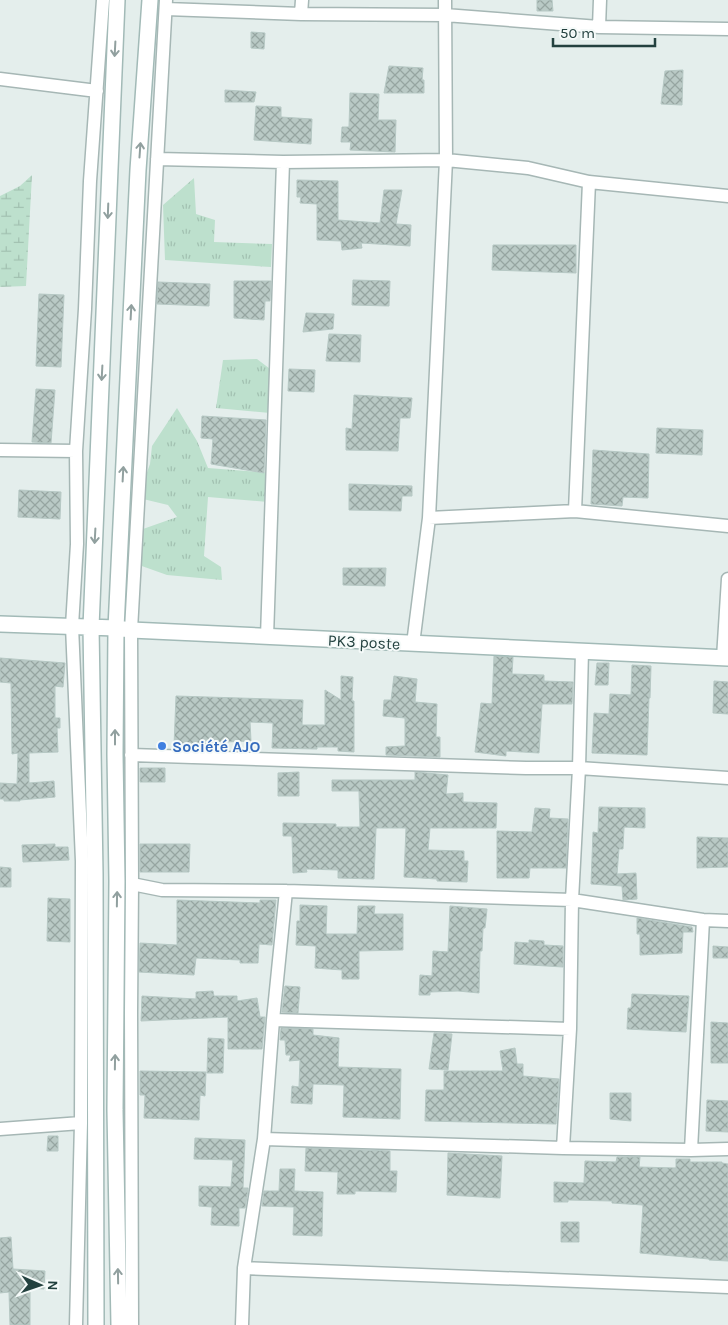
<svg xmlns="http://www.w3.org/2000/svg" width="728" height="1325" viewBox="0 0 728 1325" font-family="Karla,sans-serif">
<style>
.grass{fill:url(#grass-tufts)}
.wetland{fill:url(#wetland-marsh)}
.building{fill:url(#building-cross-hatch);stroke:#b6c8c4}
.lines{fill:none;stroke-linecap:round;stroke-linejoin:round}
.street-casing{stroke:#a6b7b5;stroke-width:15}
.secondary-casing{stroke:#a2bab7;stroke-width:18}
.street{stroke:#fff;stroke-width:12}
.secondary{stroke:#fff;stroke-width:15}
.oneway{stroke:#91a09f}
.shop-dot{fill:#3f7fe0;stroke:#f5faf9;stroke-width:2}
.labels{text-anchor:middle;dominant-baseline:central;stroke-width:4;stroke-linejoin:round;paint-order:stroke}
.street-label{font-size:16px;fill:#23413f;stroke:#f5faf9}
.shop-label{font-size:16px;font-weight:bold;fill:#366cbe;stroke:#f5faf9;text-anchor:start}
</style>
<defs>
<pattern id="grass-tufts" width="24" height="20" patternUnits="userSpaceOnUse" patternTransform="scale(1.25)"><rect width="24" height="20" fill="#bde0cd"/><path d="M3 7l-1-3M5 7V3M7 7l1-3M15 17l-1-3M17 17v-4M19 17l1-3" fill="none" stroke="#a2c1b1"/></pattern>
<pattern id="wetland-marsh" width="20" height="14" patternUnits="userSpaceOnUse" patternTransform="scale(1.25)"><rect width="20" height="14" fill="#bde0cd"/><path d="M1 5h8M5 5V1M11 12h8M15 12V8" fill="none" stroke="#a2c1b1"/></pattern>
<pattern id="building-cross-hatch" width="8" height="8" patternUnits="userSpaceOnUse" patternTransform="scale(1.25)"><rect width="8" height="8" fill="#b9c9c5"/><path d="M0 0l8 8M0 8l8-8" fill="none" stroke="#96a5a1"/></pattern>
</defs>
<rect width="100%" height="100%" fill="#e4eeec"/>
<path class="grass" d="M 194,178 L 196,214 L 215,220 L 214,242 L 272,244 L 271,267 L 165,260 L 163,205 Z
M 257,359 L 274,372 L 270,413 L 216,408 L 223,360 Z
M 177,408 L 197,441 L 208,468 L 270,473 L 268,502 L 208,497 L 204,556 L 221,567 L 222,580 L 167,575 L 139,565 L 143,529 L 177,517 L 168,505 L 143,499 L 145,478 L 150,464 L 152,446 Z"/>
<path class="wetland" d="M 32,175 L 26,286 L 0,287 L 0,196 L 20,186 Z"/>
<path class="building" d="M 537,0 L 552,0 L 553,11 L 537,11 Z
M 251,32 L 265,33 L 264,49 L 251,48 Z
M 389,66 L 423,68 L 422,80 L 424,80 L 424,93 L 384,93 Z
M 683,70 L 682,105 L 661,104 L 665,71 Z
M 225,90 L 256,92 L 254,102 L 225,102 Z
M 350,93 L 379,94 L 378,120 L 396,120 L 395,152 L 350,150 L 351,142 L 341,142 L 342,127 L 349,127 Z
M 256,106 L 281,107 L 281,117 L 312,119 L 311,144 L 254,140 Z
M 297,180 L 338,181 L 338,220 L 380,223 L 384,190 L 402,190 L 396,224 L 411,225 L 410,246 L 361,243 L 362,248 L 342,250 L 341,241 L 317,240 L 317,204 L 300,203 L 301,197 L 297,197 Z
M 493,245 L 576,245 L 576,273 L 492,270 Z
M 353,280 L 390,281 L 389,306 L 352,305 Z
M 234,281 L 271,281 L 270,301 L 265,301 L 264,320 L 234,318 Z
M 158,282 L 210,284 L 209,306 L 157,304 Z
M 39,294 L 64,295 L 61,367 L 36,366 Z
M 306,313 L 334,314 L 333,329 L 303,332 Z
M 329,334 L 361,335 L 360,362 L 326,361 Z
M 289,369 L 315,370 L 314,392 L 288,391 Z
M 36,389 L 55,390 L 51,443 L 32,442 Z
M 354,395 L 412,398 L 410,418 L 400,418 L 398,451 L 346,450 L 346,428 L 352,429 Z
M 202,416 L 266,420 L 264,473 L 211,464 L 213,439 L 201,438 Z
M 657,428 L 703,430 L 702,455 L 656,453 Z
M 593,450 L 649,454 L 648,498 L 623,497 L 622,506 L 591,504 Z
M 349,484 L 412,486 L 412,496 L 402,496 L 401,511 L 349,510 Z
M 19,490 L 61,492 L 60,519 L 18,517 Z
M 343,568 L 386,568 L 385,586 L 343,585 Z
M 494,656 L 513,657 L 512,674 L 544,675 L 544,681 L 573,682 L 572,704 L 542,704 L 539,753 L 506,751 L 506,756 L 475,752 L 481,703 L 492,704 Z
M 0,658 L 65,663 L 63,687 L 55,686 L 55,718 L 60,718 L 60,728 L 57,728 L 58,752 L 29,753 L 29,783 L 54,781 L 55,797 L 20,800 L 20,801 L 4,801 L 4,799 L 0,799 L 0,783 L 17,784 L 18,753 L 12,754 L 11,683 L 0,682 Z
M 597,663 L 609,663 L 608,685 L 595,685 Z
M 632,665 L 651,666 L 650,698 L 649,698 L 647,755 L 592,753 L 594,713 L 609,714 L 610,694 L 631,695 Z
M 341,676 L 353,677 L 352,701 L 354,701 L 354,752 L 338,751 L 338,747 L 317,747 L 317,749 L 272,748 L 273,723 L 250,722 L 251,741 L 224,742 L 224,748 L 174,746 L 176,696 L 303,700 L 302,725 L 325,725 L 325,690 L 341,700 Z
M 394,676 L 417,679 L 415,702 L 437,704 L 436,737 L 440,737 L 440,757 L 386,755 L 386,747 L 405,746 L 405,718 L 383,716 L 384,700 L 391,700 Z
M 714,681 L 728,682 L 728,714 L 713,713 Z
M 140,768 L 165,768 L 165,782 L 140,782 Z
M 299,772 L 299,796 L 278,796 L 278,773 Z
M 415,772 L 448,775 L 446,794 L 463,793 L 463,802 L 497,803 L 496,828 L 430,828 L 428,850 L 464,851 L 464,861 L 468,861 L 467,882 L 437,881 L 437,879 L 404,877 L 406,828 L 376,828 L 374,879 L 338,878 L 338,870 L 306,869 L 307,872 L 293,873 L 292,836 L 283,836 L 283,823 L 336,824 L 336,827 L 360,827 L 359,791 L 332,791 L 332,780 L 415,780 Z
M 599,807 L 645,808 L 645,828 L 624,827 L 623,849 L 619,849 L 617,874 L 636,873 L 637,899 L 623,900 L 622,886 L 591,884 L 593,832 L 598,833 Z
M 535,808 L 550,809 L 549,818 L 568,819 L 566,868 L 530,868 L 529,878 L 497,878 L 497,831 L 532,832 Z
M 697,837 L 728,838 L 728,867 L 697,868 Z
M 55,844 L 55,847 L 68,847 L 69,860 L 23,862 L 22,845 Z
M 140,844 L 190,844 L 189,872 L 140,872 Z
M 0,867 L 11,868 L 11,887 L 0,887 Z
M 48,898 L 70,899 L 70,942 L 47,941 Z
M 177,900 L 260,903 L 260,900 L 276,900 L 272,945 L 259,944 L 258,963 L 240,963 L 240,960 L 196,958 L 194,975 L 139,972 L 140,943 L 177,945 Z
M 300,905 L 327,906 L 326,934 L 357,934 L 358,906 L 375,906 L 374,914 L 403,914 L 403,950 L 359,951 L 359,979 L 342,979 L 342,970 L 315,968 L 316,946 L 296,945 L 297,921 L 300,921 Z
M 450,906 L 487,909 L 485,928 L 483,928 L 482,951 L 480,951 L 479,993 L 458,991 L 430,992 L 430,995 L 419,995 L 420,975 L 432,976 L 433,951 L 448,952 Z
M 637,918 L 692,927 L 693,932 L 683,932 L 682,953 L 640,955 L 640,934 L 637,934 Z
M 529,940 L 544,941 L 544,945 L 563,946 L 563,967 L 514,964 L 515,942 L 529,943 Z
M 713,946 L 728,947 L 728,958 L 713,958 Z
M 285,986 L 300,987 L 298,1013 L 282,1012 Z
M 213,991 L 214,996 L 237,996 L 237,1001 L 257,998 L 260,1017 L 265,1017 L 262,1049 L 228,1049 L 228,1017 L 141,1021 L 142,996 L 196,999 L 196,992 Z
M 632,994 L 689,996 L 686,1032 L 627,1029 L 628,1008 L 631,1008 Z
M 711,1022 L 728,1023 L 728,1063 L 711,1063 Z
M 281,1028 L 313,1029 L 313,1035 L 339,1038 L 338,1067 L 401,1069 L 400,1119 L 343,1117 L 344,1085 L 313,1084 L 312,1104 L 291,1103 L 292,1086 L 299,1087 L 300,1060 L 289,1061 L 291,1055 L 286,1055 L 285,1040 L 280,1040 Z
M 434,1033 L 452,1034 L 448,1070 L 429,1069 Z
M 208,1038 L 224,1039 L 223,1073 L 207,1073 Z
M 515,1048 L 517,1064 L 523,1064 L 523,1076 L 559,1079 L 556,1124 L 425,1121 L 426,1090 L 444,1090 L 444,1071 L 503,1071 L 500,1051 Z
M 140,1071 L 206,1072 L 205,1096 L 200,1095 L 199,1120 L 144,1118 L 145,1095 L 140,1095 Z
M 610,1093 L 631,1093 L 631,1121 L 610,1119 Z
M 707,1100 L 728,1101 L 728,1132 L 706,1131 Z
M 48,1136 L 58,1136 L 58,1151 L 47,1151 Z
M 195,1138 L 245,1140 L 243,1188 L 248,1188 L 248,1190 L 245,1208 L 239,1208 L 239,1226 L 211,1225 L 212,1207 L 199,1206 L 199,1186 L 231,1187 L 233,1160 L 194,1159 Z
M 306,1148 L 390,1151 L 390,1171 L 397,1171 L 396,1192 L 355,1191 L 355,1194 L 337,1194 L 338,1172 L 305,1171 Z
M 448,1153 L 502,1156 L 500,1198 L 447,1195 Z
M 617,1157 L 640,1157 L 639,1167 L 676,1168 L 676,1159 L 690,1159 L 690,1162 L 722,1162 L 722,1163 L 728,1164 L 728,1261 L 709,1260 L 709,1259 L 640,1253 L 643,1205 L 612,1203 L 612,1201 L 568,1200 L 568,1202 L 554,1202 L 554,1182 L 584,1183 L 585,1161 L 616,1162 Z
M 280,1169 L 295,1169 L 294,1191 L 323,1192 L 322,1236 L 293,1235 L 294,1207 L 262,1206 L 264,1191 L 279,1191 Z
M 561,1222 L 579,1222 L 579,1242 L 561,1242 Z
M 11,1237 L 13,1269 L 45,1271 L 44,1289 L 30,1288 L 30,1325 L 10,1325 L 9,1292 L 0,1293 L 0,1238 Z"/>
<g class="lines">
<g class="street-casing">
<path id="street" d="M 166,9 L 301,14 L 445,15 L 599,27 L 728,29
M 301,14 L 302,0
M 599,27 L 600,0
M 0,79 L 97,91
M 157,159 L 283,162 L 446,160 L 528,168 L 589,182 L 728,196
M 0,450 L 76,451
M 575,511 L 589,182
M 429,518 L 575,511 L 728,526
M 267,637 L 283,162
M 413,644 L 429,518 L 446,160 L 445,0
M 723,658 L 728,579
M 131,755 L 526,768 L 579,768 L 728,778
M 132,884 L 162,890 L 286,891 L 572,900 L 703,920 L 728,921
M 273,1020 L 570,1029
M 0,1129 L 81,1123
M 264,1139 L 563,1148 L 691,1150 L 728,1149
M 563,1148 L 570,1029 L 572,900 L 579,768 L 582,651
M 691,1150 L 703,920
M 244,1268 L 728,1287
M 76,1325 L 81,1123 L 82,861 L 72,626 L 77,544 L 76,451 L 85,309 L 90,181 L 103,0
M 132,1325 L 131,1012 L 132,884 L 131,630 L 166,0
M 242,1325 L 244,1268 L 264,1139 L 273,1020 L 286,891"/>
</g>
<g class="secondary-casing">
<path id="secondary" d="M 0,624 L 116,628 L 131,630 L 728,658
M 96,1325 L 95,874 L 91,627 L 117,0
M 119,1325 L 115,1110 L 117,881 L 115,754 L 116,628 L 138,170 L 150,0"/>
</g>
<use href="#street" class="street"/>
<use href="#secondary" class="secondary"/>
</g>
<defs><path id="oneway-shaft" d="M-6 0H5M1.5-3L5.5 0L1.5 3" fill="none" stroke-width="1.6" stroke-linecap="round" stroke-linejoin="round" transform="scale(1.25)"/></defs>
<g class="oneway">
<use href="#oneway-shaft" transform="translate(115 49) rotate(93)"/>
<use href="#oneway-shaft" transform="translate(140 150) rotate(-86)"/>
<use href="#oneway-shaft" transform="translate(108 211) rotate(92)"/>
<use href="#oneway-shaft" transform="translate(131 312) rotate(-87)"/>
<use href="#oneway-shaft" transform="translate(102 373) rotate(93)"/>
<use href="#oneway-shaft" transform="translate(123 474) rotate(-87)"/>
<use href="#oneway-shaft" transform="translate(95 536) rotate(93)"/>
<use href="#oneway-shaft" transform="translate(115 737) rotate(-90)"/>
<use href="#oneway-shaft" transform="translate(117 899) rotate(-89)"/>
<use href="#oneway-shaft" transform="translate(115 1062) rotate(-89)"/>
<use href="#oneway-shaft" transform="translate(118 1276) rotate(-91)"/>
</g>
<circle class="shop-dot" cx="162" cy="746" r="5"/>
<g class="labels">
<g class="street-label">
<text transform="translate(364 642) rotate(3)">PK3 poste</text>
</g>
<g class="shop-label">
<text x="172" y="746">Société AJO</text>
</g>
</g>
<g transform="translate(40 1285) rotate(92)" stroke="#f5faf9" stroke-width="4" paint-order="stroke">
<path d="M0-4L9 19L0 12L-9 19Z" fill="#23413f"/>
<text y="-8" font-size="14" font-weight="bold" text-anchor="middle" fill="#23413f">N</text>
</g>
<path d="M553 38v8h102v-8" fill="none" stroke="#23413f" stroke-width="2.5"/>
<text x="560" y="38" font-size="15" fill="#23413f" stroke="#f5faf9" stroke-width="4" paint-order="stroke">50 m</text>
</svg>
